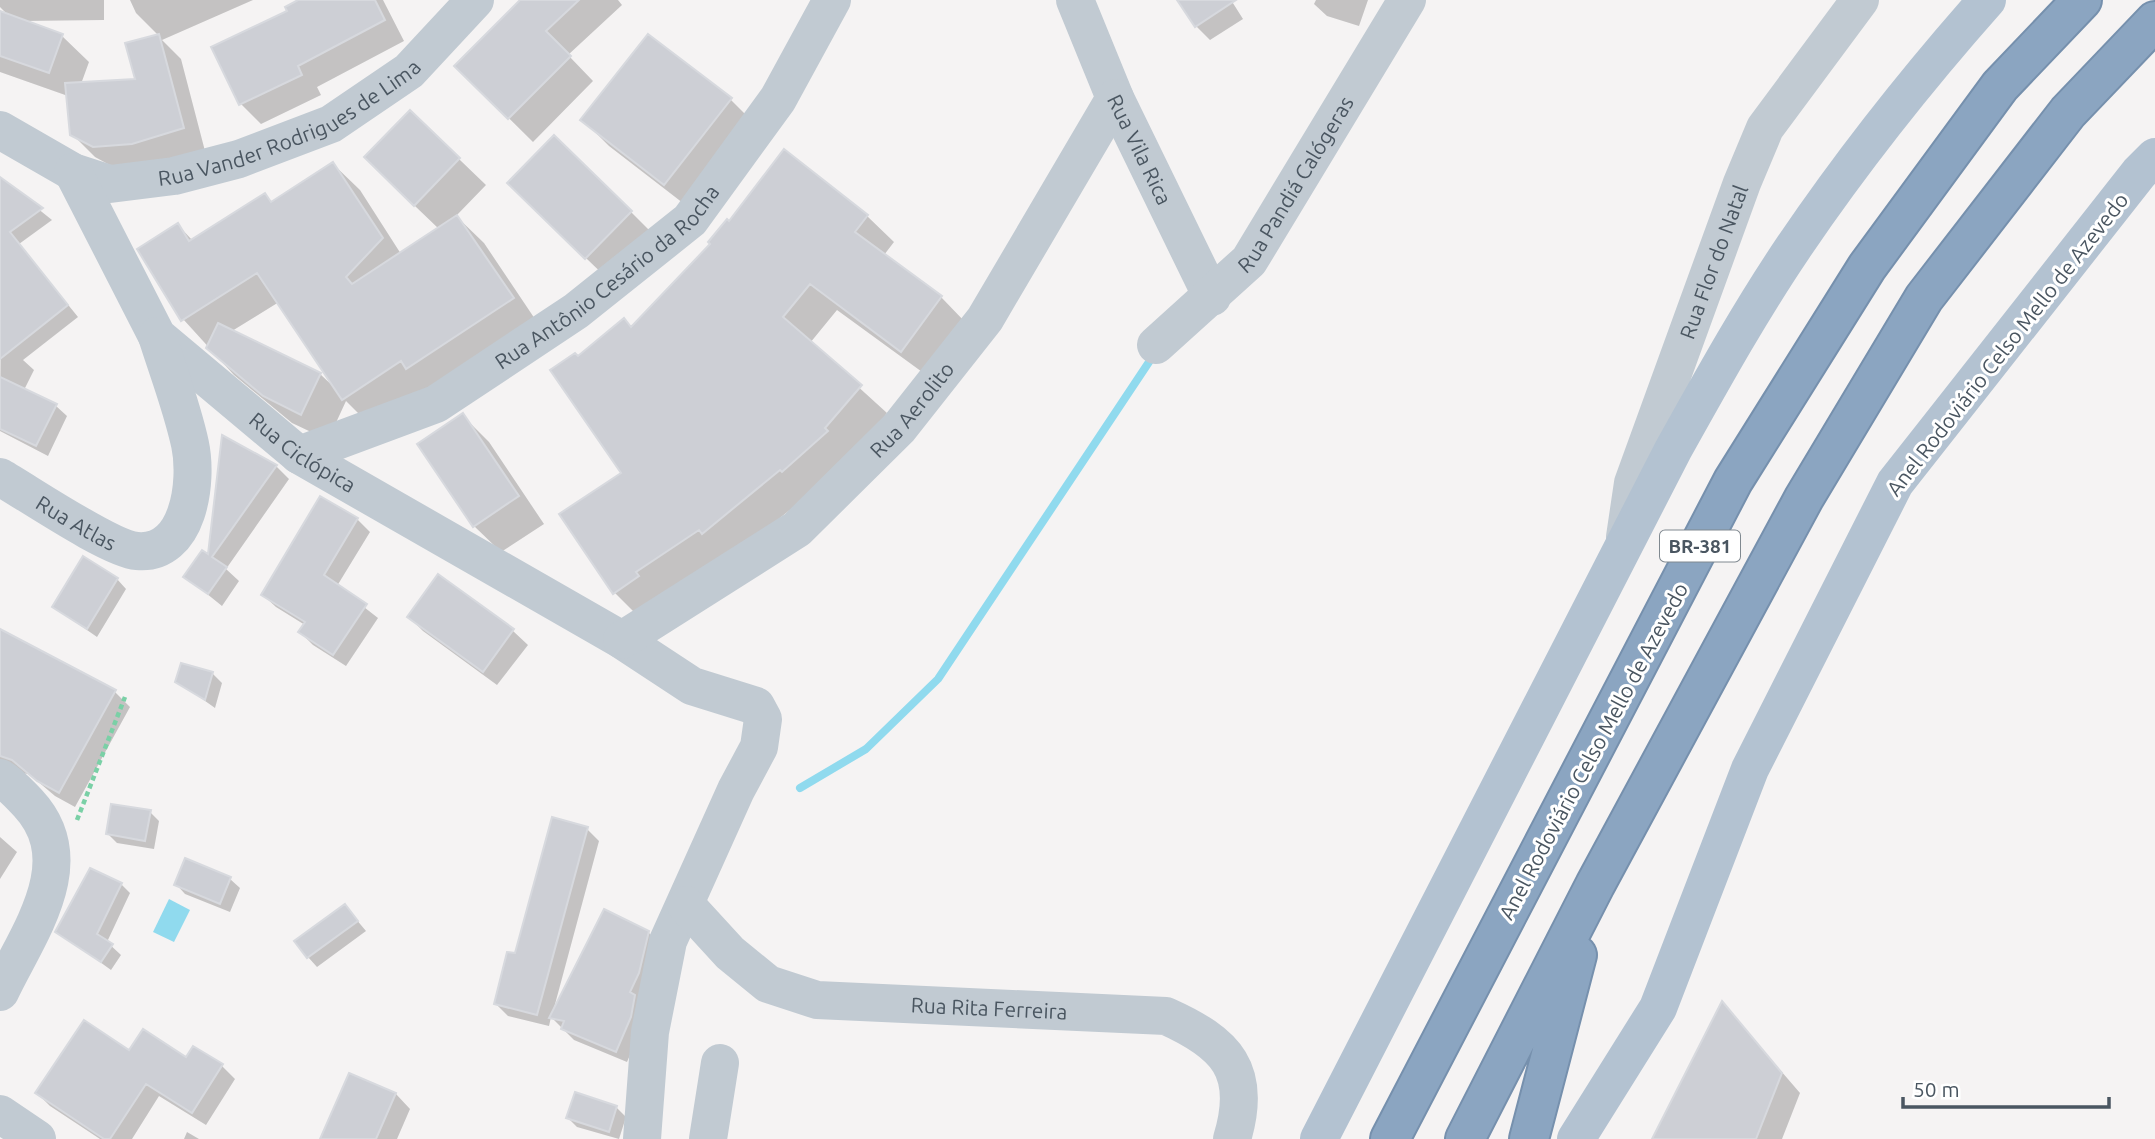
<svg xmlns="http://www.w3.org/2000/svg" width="2155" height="1139" viewBox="0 0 2155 1139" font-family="Ubuntu,sans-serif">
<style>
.water{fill:#90daee}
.shadow{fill:#0003;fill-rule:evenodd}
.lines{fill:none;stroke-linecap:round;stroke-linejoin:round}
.stream{stroke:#90daee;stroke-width:8}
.building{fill:#cdcfd5;stroke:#d7d9de;stroke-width:2}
.highway-casing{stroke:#7690ad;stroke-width:42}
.path{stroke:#7ad0a6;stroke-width:4.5;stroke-dasharray:5 3.5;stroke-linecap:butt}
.minor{stroke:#c1cad2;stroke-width:38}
.major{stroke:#b3c2d1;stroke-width:38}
.highway{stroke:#8ba5c1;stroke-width:38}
.labels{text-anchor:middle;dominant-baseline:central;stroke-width:6;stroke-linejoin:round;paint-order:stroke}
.shield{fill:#fff;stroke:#808990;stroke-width:2}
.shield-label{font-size:19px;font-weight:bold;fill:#4a5661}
.street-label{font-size:21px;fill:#4a5661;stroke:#fff}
</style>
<rect width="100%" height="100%" fill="#f5f3f3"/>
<path class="water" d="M 169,899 L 190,910 L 174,942 L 153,932 Z"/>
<path class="shadow" d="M 0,0 L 104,0 L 104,20 L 23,21 L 62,36 L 89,62 L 81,84 L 137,81 L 159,36 L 136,13 L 130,0 L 253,0 L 162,40 L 181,59 L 205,151 L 117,169 L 95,157 L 72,134 L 68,96 L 0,72 L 0,13 L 9,16 L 0,7 Z
M 301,0 L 383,0 L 404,41 L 317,87 L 321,95 L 261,124 L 241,104 L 290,11 Z
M 537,0 L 618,0 L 622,5 L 568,55 L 593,81 L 533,142 L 456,66 Z
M 1179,0 L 1231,0 L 1243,19 L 1210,40 L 1196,26 Z
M 1316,0 L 1368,0 L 1359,26 L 1327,16 L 1314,4 Z
M 648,36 L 731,100 L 757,126 L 692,210 L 609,146 L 583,120 Z
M 410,112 L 486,185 L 456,216 L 484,243 L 539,325 L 370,425 L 346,401 L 328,440 L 292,423 L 234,375 L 183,319 L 178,225 L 193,241 L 264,195 L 272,203 L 333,164 L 360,190 L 401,254 L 439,229 L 392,184 ZM 279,302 L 335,388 L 320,374 L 232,331 Z
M 2,180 L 52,220 L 19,244 L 78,317 L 23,360 L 34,370 L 24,390 L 56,406 L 67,416 L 48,456 L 0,431 Z
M 536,210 L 631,212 L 657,238 L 613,284 Z
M 867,216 L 894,242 L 884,255 L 941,297 L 967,324 L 929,377 L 837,310 L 810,343 L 887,413 L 853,459 L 729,559 L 641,619 L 615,593 L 623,473 L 578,358 L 632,329 Z
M 463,416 L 489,442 L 544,524 L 501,552 L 474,526 Z
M 276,466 L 289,479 L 226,569 L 239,581 L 222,606 L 186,577 L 210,557 Z
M 357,519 L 370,532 L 337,586 L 378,618 L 346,666 L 313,645 L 300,632 L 305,625 L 276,607 L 263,595 Z
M 439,577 L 513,631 L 528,645 L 497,685 L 423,631 L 409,617 Z
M 117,579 L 126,589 L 97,637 L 54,607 Z
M 0,631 L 115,692 L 130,707 L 75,807 L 55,796 L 29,774 L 11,772 L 0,766 Z
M 212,673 L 222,683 L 215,708 L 177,681 Z
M 150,812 L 159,821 L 154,849 L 117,843 L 108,834 Z
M 587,829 L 599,841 L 554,1008 L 648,932 L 659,943 L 641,1029 L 627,1062 L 574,1040 L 551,1017 L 549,1026 L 508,1016 L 496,1004 L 516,956 Z
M 0,837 L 17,852 L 0,879 Z
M 186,861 L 230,879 L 240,888 L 230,912 L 185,894 L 176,884 Z
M 121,884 L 130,893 L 107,942 L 121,955 L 111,970 L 57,931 Z
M 345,906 L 366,931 L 317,967 L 308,957 Z
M 1723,1004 L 1800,1093 L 1782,1139 L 1654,1139 Z
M 130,1053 L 222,1066 L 235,1079 L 206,1125 L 159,1096 L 132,1139 L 100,1139 L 50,1106 L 37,1093 Z
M 349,1075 L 396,1094 L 410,1109 L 397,1139 L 325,1139 Z
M 616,1107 L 626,1117 L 619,1139 L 577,1127 L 568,1118 Z
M 187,1132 L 199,1139 L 184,1139 Z"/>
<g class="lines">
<path class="stream" d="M 800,788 L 866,749 L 938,679 L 1151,359"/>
</g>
<path class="building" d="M 298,0 L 375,0 L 385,20 L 298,66 L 302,75 L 239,105 L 211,47 L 287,11 L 285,7 Z
M 520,0 L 579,0 L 546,31 L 571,56 L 508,119 L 454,66 Z
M 1177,0 L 1236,0 L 1195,27 Z
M 0,11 L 63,34 L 49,73 L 0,56 Z
M 159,34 L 184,128 L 132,144 L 93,147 L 70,135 L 65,83 L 135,79 L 125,43 Z
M 648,34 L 732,98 L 664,185 L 580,120 Z
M 410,110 L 460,158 L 414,206 L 364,157 Z
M 554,135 L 632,211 L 585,259 L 507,183 Z
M 784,149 L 868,215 L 855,232 L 942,296 L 901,352 L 810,284 L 783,317 L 862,385 L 825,428 L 828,431 L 782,472 L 780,470 L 702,534 L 699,530 L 636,572 L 639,576 L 613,594 L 559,514 L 621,473 L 550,370 L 575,353 L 578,356 L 624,318 L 631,327 L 710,244 L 708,242 L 727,219 L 729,221 Z
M 333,162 L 383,238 L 346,277 L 352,284 L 457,215 L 514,298 L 406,369 L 401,361 L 342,400 L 257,273 L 181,321 L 137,249 L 178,223 L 189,241 L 265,193 L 271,202 Z
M 0,177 L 43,208 L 10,232 L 68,305 L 0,359 Z
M 218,323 L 321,373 L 301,415 L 263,396 L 206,348 Z
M 0,377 L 57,404 L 36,446 L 0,429 Z
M 463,413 L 519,496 L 473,527 L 417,444 Z
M 222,435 L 277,465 L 212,557 L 227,567 L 208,594 L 183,577 L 202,550 L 208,554 Z
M 320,496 L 358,518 L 324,575 L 367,604 L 333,655 L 298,632 L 305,622 L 261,595 Z
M 83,556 L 118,578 L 87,629 L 52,607 Z
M 438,574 L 514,629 L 483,672 L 407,617 Z
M 0,629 L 116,690 L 59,793 L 37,781 L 12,760 L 0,756 Z
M 181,663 L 213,672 L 205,700 L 175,682 Z
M 111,804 L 151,810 L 145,841 L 106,834 Z
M 552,817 L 588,827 L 537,1015 L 494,1004 L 507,952 L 515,953 Z
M 185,858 L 231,877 L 220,904 L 174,885 Z
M 90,868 L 122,883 L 97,934 L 113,944 L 101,962 L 55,932 Z
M 345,904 L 358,921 L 307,958 L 294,941 Z
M 604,909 L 649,931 L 639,973 L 630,992 L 635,995 L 631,1017 L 616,1052 L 561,1029 L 564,1021 L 549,1018 Z
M 1722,1001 L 1782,1073 L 1756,1139 L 1652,1139 Z
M 84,1020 L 129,1050 L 143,1029 L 186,1057 L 193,1046 L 223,1064 L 192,1113 L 146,1084 L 110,1139 L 104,1139 L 35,1093 Z
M 349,1073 L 396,1093 L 376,1139 L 320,1139 Z
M 575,1092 L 617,1106 L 609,1132 L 566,1118 Z"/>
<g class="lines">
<g class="highway-casing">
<path id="highway" d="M 1390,1139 L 1733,481 L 1867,267 L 2000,86 L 2082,0
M 1465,1139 L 1595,885 L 1804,498 L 1924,298 L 2068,112 L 2155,21
M 1529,1139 L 1577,955"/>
</g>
<path class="path" d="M 77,820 L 125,697"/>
<g class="minor">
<path id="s1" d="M 1075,0 L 1115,98 L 1212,297"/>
<path id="s2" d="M 0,130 L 73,172 L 110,184 L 174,176 L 239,159 L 331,124 L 409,71 L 475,0"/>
<path id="s3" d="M 73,172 L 157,336 L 299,455 L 622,640 L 692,686 L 756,706 L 763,719 L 759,747 L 736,790 L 668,941 L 650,1032 L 642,1139"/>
<path id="s4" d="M 1156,345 L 1249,261 L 1407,0"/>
<path id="s5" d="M 299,455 L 436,404 L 576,311 L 690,220 L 778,99 L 832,0"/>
<path id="s6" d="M 0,477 C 28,493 110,549 137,551 C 189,556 198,481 190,444 C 182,407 168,371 157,336"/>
<path id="s7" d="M 1625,537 L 1633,483 L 1742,183 L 1765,128 L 1860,0"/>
<path id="s8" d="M 622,640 L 797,529 L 899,428 L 985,319 L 1115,98"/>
<path d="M 0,778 C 12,785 19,794 28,803 C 83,862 28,933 0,992"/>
<path id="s9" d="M 686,905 L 730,953 L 768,984 L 817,1000 L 1166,1016 C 1226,1043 1253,1070 1232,1139"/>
<path d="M 0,1114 L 37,1139"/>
<path d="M 708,1139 L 720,1063"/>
</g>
<path class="major" d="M 1319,1139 L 1673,450 C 1711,382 1749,313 1793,248 C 1852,161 1917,79 1987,0
M 1576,1139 L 1658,1008 L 1750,769 L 1895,483 L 2139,173 L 2155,157"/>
<use href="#highway" class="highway"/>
</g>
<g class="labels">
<rect class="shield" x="1660" y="530.5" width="80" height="31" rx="5"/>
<g class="shield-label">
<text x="1700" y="546">BR-381</text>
</g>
<g class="street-label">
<text stroke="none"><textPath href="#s2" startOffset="315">Rua Vander Rodrigues de Lima</textPath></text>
<text stroke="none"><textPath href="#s1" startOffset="163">Rua Vila Rica</textPath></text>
<text stroke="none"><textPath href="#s4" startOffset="215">Rua Pandiá Calógeras</textPath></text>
<text stroke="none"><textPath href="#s7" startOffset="290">Rua Flor do Natal</textPath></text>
<text stroke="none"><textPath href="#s5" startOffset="360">Rua Antônio Cesário da Rocha</textPath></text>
<text transform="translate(2007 344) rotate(-52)">Anel Rodoviário Celso Mello de Azevedo</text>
<text stroke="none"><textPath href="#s8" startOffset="373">Rua Aerolito</textPath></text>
<text stroke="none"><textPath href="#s3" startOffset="371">Rua Ciclópica</textPath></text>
<text stroke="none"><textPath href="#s6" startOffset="89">Rua Atlas</textPath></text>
<text transform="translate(1593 751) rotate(-62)">Anel Rodoviário Celso Mello de Azevedo</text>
<text stroke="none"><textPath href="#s9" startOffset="338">Rua Rita Ferreira</textPath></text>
</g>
</g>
<path d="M1903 1097v10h206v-10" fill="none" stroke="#4a5661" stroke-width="3.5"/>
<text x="1913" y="1097" font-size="21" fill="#4a5661" stroke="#ffffff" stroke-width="5" paint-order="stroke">50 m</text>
</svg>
